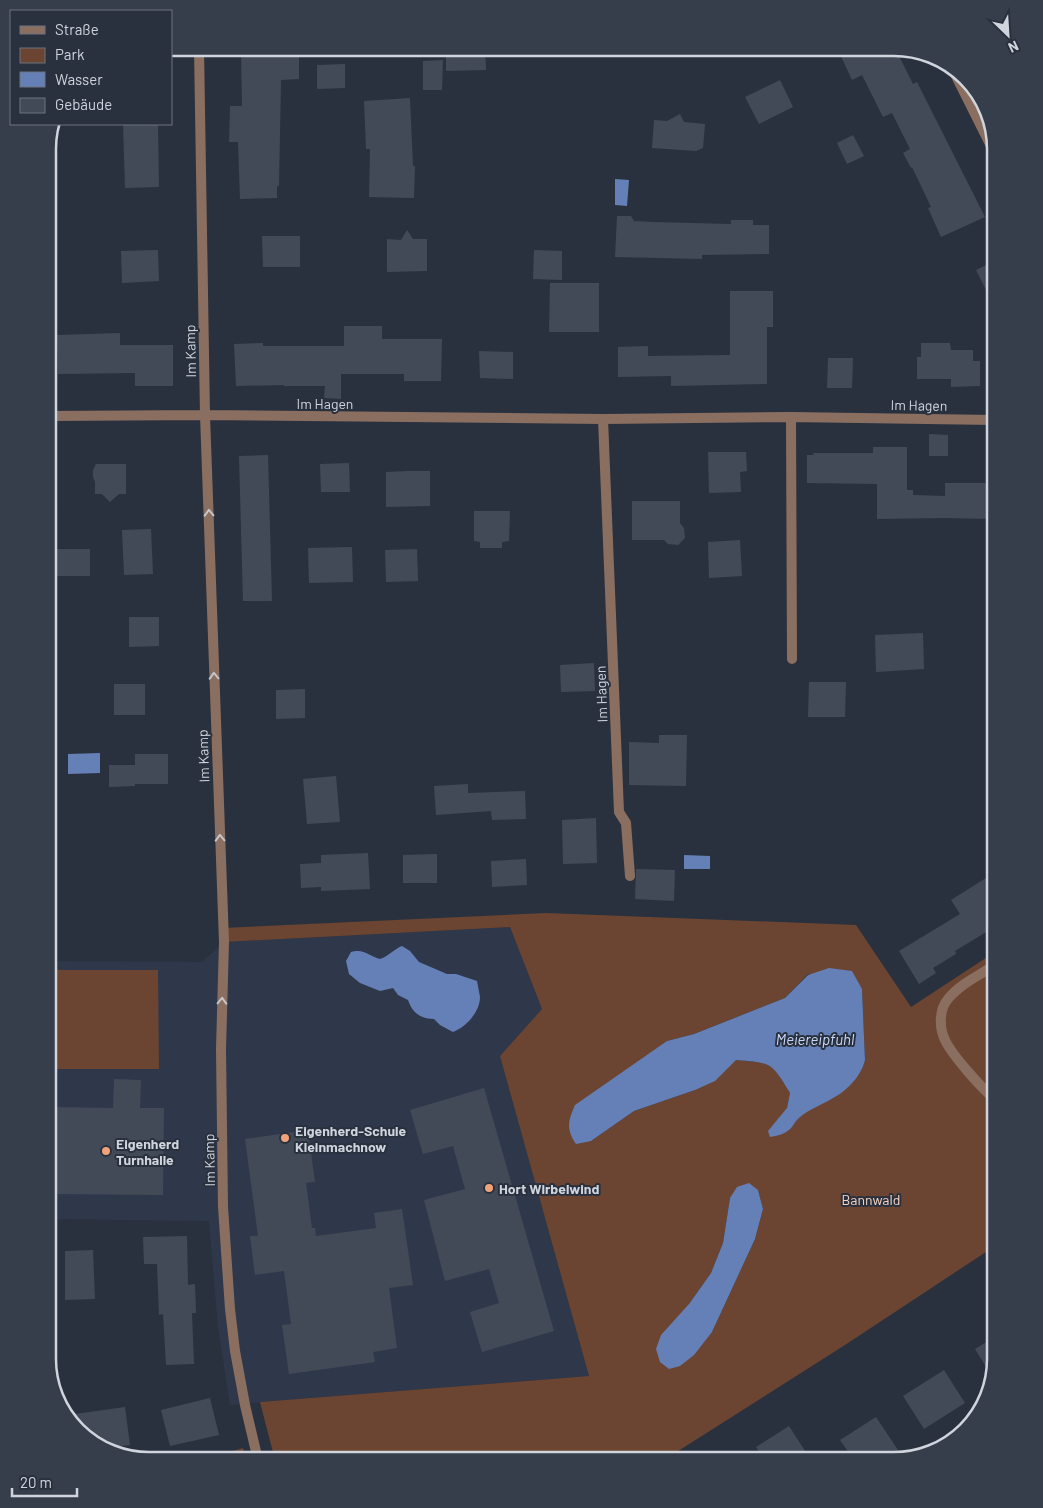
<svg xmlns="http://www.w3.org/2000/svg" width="1043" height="1508" viewBox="0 0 1043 1508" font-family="Barlow,sans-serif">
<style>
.built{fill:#2f384b}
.green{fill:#6b4531;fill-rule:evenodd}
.water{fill:#6580b7}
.building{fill:#424a58}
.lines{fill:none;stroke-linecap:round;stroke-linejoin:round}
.service{stroke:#8a6f61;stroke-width:10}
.minor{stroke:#8a6f61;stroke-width:10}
.oneway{stroke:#c5c5ca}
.poi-dot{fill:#f0a279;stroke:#2a313e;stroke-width:2}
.labels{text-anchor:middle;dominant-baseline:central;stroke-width:4;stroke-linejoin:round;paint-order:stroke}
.street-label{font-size:14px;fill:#cfd4dd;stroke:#2a313e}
.poi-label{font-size:14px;font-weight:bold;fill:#cfd4dd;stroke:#2a313e;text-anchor:start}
.park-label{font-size:14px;fill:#f7d3c0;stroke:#2a313e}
.water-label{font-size:15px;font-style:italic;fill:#cadafb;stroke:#2a313e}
.rim{fill:none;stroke:#cfd4dd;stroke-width:2.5}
</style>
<rect width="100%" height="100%" fill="#2a313e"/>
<path class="built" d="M 510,927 L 542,1009 L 500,1056 L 589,1376 L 260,1402 L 230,1405 L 218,1327 L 209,1221 L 48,1219 L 48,961 L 202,962 L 224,942 Z"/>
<path class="green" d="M 546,913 L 856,925 L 911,1007 L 995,952 L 995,1246 L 845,1345 L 664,1460 L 275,1460 L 260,1402 L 589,1376 L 500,1056 L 542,1009 L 510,927 L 224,942 L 223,928 ZM 808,974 L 862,989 L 865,1060 C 859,1090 819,1099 798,1118 C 795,1121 792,1126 789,1130 L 787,1108 L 790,1093 L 774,1068 L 764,1063 L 736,1060 L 695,1090 L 634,1111 L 591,1141 L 667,1041 L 694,1034 L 785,998 ZM 758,1190 L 763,1209 L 755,1239 L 712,1332 L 689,1304 L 711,1273 L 723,1243 L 730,1198 Z
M 48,970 L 158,970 L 159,1069 L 48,1069 Z
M 243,1448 L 246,1460 L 202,1460 Z"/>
<path class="water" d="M 615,179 L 629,180 L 627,206 L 615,205 Z
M 100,753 L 100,773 L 68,774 L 68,754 Z
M 684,855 L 710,856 L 710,869 L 684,869 Z
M 402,946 L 410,951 L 419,962 L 447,974 L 456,974 L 477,981 C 478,986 479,992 480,997 C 480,1012 466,1027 453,1032 L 440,1025 L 434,1019 C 420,1019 412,1012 408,1000 L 398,995 L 393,988 L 380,991 L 360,983 L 349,974 L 346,961 L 351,952 C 364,948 369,956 380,959 C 389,956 394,949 402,946 Z
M 829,968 L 852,971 L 862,989 L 865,1060 C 862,1075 847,1091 833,1098 C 822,1105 809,1109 799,1118 C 795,1121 793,1127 789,1130 C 784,1134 777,1136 770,1137 L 768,1131 L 787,1108 L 790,1093 C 771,1062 772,1063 736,1060 L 715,1081 L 695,1090 L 634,1111 L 591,1141 L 576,1144 C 566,1129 568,1121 575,1105 L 667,1041 L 694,1034 L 785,998 L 808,975 Z
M 749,1183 L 758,1190 L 763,1209 L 755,1239 L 712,1332 L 694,1355 L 680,1366 L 669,1369 L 660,1362 L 656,1349 L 661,1335 L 689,1304 L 711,1273 L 723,1243 L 730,1198 L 737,1187 Z"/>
<path class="building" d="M 241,48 L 299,48 L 299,79 L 281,80 L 279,186 L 277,186 L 277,198 L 240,199 L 238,142 L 229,142 L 230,106 L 242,106 Z
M 446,48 L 485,48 L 486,70 L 446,71 Z
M 837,48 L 895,48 L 913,84 L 917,82 L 985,217 L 941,237 L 928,208 L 931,207 L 912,167 L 911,168 L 903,153 L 910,149 L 892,113 L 883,117 L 862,75 L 852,80 Z
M 443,60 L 442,90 L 423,90 L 423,61 Z
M 345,64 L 345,88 L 317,89 L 317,65 Z
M 780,80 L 793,107 L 759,124 L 745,97 Z
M 410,98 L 413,166 L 415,166 L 414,198 L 369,197 L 370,149 L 366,149 L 364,101 Z
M 680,114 L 684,122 L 705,124 L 703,148 L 696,151 L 652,148 L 654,120 L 667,121 Z
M 123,124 L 158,124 L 159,187 L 125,188 Z
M 853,135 L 864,156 L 847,164 L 837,143 Z
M 617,216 L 631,216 L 634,221 L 653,222 L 731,224 L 731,220 L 753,220 L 753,225 L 769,225 L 769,254 L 702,255 L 702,259 L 615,257 Z
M 407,230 L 413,239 L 427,239 L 427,271 L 387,272 L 387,239 L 401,240 Z
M 262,236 L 300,236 L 300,267 L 263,267 Z
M 158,250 L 159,281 L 122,283 L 121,251 Z
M 534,250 L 562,251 L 562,280 L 533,279 Z
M 996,260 L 996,310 L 976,270 Z
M 550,283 L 599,283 L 599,332 L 549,332 Z
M 730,291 L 773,291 L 773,327 L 767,327 L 767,384 L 671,386 L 671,376 L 618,377 L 618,347 L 648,346 L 648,356 L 730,355 Z
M 344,326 L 382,326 L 382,339 L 442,339 L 441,381 L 404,381 L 404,374 L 341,374 L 341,399 L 324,398 L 325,386 L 284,386 L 284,385 L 236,386 L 234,344 L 263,343 L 263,346 L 344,346 Z
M 120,333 L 120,345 L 173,345 L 173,386 L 135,386 L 135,373 L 58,374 L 57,335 Z
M 921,343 L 950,343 L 951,350 L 973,350 L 973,361 L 980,361 L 980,386 L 951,387 L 951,379 L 917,379 L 917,357 L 921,357 Z
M 479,351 L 513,352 L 513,379 L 480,378 Z
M 828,358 L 853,358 L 852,388 L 827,388 Z
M 929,434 L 948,435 L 948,456 L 929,456 Z
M 873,447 L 907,447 L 907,490 L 913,490 L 913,495 L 945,496 L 945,483 L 992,483 L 992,519 L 945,518 L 877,519 L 877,484 L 807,483 L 807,455 L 814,455 L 813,453 L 873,453 Z
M 708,452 L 746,452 L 747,471 L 740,472 L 741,492 L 709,493 Z
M 268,455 L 272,601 L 243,601 L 239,456 Z
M 349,463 L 350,492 L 321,492 L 320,464 Z
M 96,464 L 126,464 L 126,494 L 119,494 L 110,502 L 102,494 L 95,494 L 95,482 L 93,477 L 93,470 Z
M 408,471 L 430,471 L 430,506 L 386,507 L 386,472 Z
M 632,501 L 680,501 L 680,523 L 684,528 L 685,538 L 678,545 L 668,544 L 664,540 L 632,540 Z
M 474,511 L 510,511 L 509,541 L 502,542 L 502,548 L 480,548 L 480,542 L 474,541 Z
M 151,529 L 153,574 L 124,575 L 122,530 Z
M 740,540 L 742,576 L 709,578 L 708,542 Z
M 352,547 L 353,582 L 309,583 L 308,548 Z
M 50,549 L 90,549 L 90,576 L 51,576 Z
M 417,549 L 418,581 L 386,582 L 385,550 Z
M 129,617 L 159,617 L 159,646 L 129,647 Z
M 923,633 L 924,669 L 876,672 L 875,635 Z
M 594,663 L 595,691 L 561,692 L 560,665 Z
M 809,682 L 846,682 L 845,717 L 808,717 Z
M 114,684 L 145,684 L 145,715 L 114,715 Z
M 305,689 L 305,718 L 276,719 L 276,690 Z
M 659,735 L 687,735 L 686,786 L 629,785 L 629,742 L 659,743 Z
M 135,754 L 168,754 L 168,784 L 135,784 L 135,786 L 109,787 L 109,765 L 135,765 Z
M 336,776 L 340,822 L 307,824 L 303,779 Z
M 468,784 L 468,793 L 525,791 L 526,819 L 492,820 L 491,811 L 436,815 L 434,786 Z
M 596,818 L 597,863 L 563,864 L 562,820 Z
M 368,853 L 370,889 L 321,891 L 321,887 L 301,888 L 300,864 L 321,863 L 321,855 Z
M 437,854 L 437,883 L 403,883 L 403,855 Z
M 526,859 L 527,885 L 492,887 L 491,861 Z
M 636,869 L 675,870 L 674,901 L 635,899 Z
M 986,878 L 996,893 L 996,926 L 955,951 L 956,954 L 933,968 L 936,973 L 919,984 L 899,951 L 960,914 L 951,900 Z
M 114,1079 L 141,1080 L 140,1108 L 164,1108 L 163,1195 L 48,1194 L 48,1107 L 113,1108 Z
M 484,1088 L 554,1331 L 482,1352 L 470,1312 L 499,1303 L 489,1269 L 445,1281 L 424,1200 L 465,1189 L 453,1146 L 423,1154 L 410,1110 Z
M 308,1130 L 315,1182 L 306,1183 L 312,1228 L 315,1228 L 316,1236 L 376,1228 L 374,1213 L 402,1209 L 413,1285 L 389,1288 L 397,1348 L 373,1352 L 375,1362 L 289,1374 L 282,1325 L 291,1324 L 284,1271 L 255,1275 L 250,1236 L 258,1236 L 245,1139 Z
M 187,1236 L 188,1285 L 195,1284 L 196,1313 L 192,1313 L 194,1364 L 166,1365 L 163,1314 L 159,1315 L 157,1264 L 144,1264 L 143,1237 Z
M 93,1250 L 95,1299 L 65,1300 L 65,1251 Z
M 996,1336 L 996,1359 L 991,1375 L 975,1349 Z
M 944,1370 L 965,1403 L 924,1429 L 903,1396 Z
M 210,1398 L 219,1435 L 170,1446 L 161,1410 Z
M 125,1407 L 130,1445 L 106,1448 L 93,1444 L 77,1426 L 75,1414 Z
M 876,1417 L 898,1450 L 882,1460 L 854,1460 L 840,1440 Z
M 789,1426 L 811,1460 L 764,1460 L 756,1447 Z"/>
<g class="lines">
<path class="service" d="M 791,417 L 792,659"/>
<path class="minor" d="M 199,48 L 205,415 L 224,942 L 221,1049 L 223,1207 L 230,1309 L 235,1351 L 245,1405 L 258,1460
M 953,70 L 995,154
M 48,416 L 205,415 L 603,419 L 791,417 L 995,420
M 603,419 L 619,812 L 626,823 L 630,876
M 995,1099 C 982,1089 952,1055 945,1040 C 939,1028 939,1009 948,999 C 960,984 980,975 995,965"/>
</g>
<defs><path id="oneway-chevron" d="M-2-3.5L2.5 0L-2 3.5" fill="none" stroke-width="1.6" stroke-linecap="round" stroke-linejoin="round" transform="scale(1.25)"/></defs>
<g class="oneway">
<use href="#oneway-chevron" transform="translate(209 513) rotate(-92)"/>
<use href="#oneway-chevron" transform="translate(214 676) rotate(-92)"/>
<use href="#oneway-chevron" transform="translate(220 838) rotate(-92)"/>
<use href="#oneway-chevron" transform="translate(222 1001) rotate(-88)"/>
</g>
<g class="poi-dot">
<circle cx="285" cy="1138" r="5"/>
<circle cx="106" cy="1151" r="5"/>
<circle cx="489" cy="1188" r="5"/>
</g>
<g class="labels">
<g class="street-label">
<text transform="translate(190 351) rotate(-91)">Im Kamp</text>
<text x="325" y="403">Im Hagen</text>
<text transform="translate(919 405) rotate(1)">Im Hagen</text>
<text transform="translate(601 694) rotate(-92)">Im Hagen</text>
<text transform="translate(203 756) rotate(-92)">Im Kamp</text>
<text transform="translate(209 1160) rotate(-91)">Im Kamp</text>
</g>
<g class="poi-label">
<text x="295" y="1130">Eigenherd-Schule<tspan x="295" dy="16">Kleinmachnow</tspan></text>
<text x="116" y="1143">Eigenherd<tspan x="116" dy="16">Turnhalle</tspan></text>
<text x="499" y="1188">Hort Wirbelwind</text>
</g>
<g class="park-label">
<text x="871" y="1199">Bannwald</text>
</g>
<g class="water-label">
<text x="815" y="1039">Meiereipfuhl</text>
</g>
</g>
<path d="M0 0H1043V1508H0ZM149 56H894A93 93 0 0 1 987 149V1359A93 93 0 0 1 894 1452H149A93 93 0 0 1 56 1359V149A93 93 0 0 1 149 56Z" fill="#373e4b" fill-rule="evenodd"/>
<path class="rim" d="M149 56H894A93 93 0 0 1 987 149V1359A93 93 0 0 1 894 1452H149A93 93 0 0 1 56 1359V149A93 93 0 0 1 149 56Z"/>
<rect x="10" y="10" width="162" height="115" fill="#2a313e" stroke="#6c727e"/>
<rect x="20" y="26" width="25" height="8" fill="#8a6f61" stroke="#6c727e"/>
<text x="55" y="35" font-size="15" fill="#cfd4dd">Straße</text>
<rect x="20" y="48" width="25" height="15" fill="#6b4531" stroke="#6c727e"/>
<text x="55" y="60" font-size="15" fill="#cfd4dd">Park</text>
<rect x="20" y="72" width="25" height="15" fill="#6580b7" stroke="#6c727e"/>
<text x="55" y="85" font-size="15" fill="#cfd4dd">Wasser</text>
<rect x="20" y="98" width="25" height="15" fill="#424a58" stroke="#6c727e"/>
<text x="55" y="110" font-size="15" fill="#cfd4dd">Gebäude</text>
<g transform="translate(1008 35) rotate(155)" stroke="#2a313e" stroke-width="4" paint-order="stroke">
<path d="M0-4L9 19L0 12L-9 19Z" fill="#cfd4dd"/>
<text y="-8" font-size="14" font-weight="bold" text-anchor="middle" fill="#cfd4dd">N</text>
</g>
<path d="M12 1488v8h65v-8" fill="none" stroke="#cfd4dd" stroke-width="2.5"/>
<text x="20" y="1488" font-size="15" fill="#cfd4dd" stroke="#2a313e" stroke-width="4" paint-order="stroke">20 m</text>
</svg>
